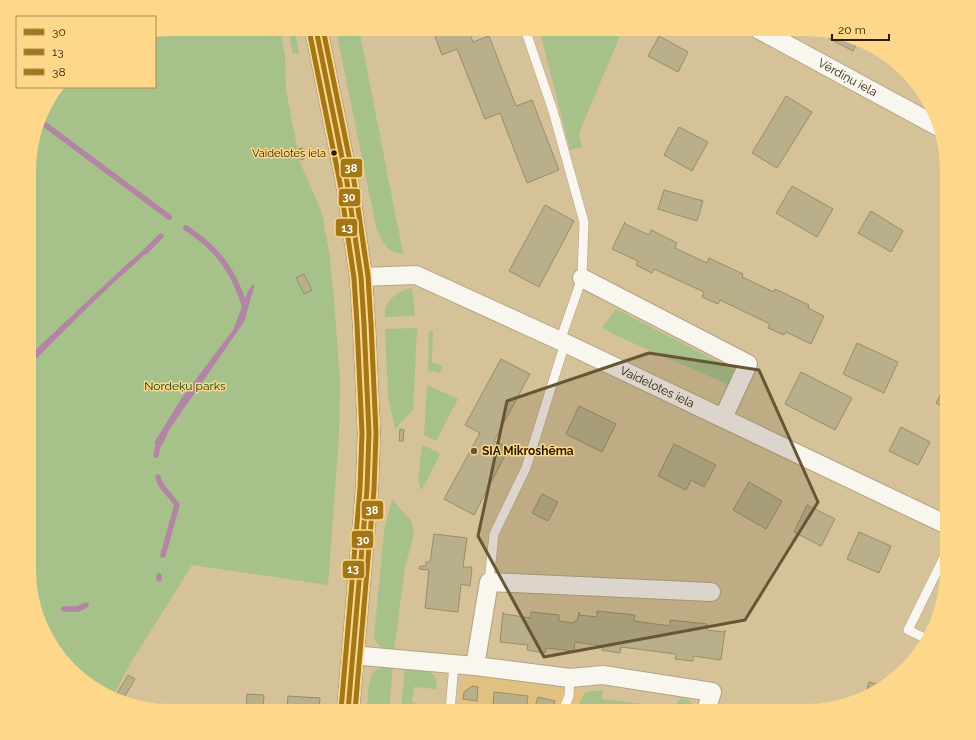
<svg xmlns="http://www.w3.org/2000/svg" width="976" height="740" viewBox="0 0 976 740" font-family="Raleway,sans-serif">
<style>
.built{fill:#e0c180}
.green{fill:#a6c18a}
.water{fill:#b484a5}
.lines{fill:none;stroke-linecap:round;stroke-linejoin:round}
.stream{stroke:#b484a5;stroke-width:5.5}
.building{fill:#b9af8a;stroke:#978d6a}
.service-casing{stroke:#b3a381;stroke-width:10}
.minor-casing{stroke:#b3a381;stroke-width:20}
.tertiary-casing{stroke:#b3a381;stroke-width:24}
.service{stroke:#f9f6f0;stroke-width:9}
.minor{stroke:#f9f6f0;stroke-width:18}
.tertiary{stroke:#f9f6f0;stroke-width:22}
.bus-1-casing{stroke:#fdd88b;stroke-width:8}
.bus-2-casing{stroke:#fdd88b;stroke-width:8}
.bus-3-casing{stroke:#fdd88b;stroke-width:8}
.bus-1{stroke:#a37717;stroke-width:5}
.bus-2{stroke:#a37717;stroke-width:5}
.bus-3{stroke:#a37717;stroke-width:5}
.marked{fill:#665635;fill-opacity:0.2;stroke:#665635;stroke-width:3;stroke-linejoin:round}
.bus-dot{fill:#2a1c00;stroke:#fdd88b;stroke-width:1.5}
.poi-dot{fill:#665635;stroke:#fdd88b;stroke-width:1.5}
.labels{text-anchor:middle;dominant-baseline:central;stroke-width:3;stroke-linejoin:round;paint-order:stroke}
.bus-label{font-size:11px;fill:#2a1c00;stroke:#fdd88b;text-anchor:end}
.street-label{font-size:12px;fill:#2a1c00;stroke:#fdd88b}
.park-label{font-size:12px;fill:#073a0d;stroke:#fdd88b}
.poi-label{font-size:12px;font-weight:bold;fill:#2a1c00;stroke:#fdd88b;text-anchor:start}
.line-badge{stroke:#fdd88b;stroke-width:1.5}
.badge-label{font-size:11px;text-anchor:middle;font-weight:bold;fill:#fff}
</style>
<rect width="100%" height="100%" fill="#d6c298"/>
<path class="built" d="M 470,674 L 585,692 L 576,711 L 457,711 L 461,687 L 465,677 Z"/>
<path class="green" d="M 170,29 L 280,29 L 285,55 L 286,90 L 300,162 L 322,213 L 330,258 L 334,301 L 340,381 L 339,436 L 328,585 L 192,565 L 130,664 L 112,698 L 77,676 L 44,633 L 29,580 L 30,151 L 48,100 L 58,87 L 155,87 L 155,31 Z
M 288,29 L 295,29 L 299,53 L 293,54 Z
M 336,29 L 359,29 L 403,253 C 387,255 381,239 376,227 Z
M 545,29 L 623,29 L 579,133 L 582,147 L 570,150 L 541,36 Z
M 412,288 L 415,316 L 385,317 C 385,314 385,310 386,307 C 390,297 402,289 412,288 Z
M 616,309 L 736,371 L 729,385 L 617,336 L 602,327 Z
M 417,328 L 413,410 L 395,429 L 388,396 L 385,329 Z
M 429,331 L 433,331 L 432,362 L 443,366 L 440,373 L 428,371 Z
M 427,385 L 458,399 L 436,441 L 424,435 Z
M 422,445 L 438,452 L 440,455 L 421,491 L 418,479 Z
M 392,499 L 412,522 L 414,534 L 405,567 L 394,651 C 384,649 377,647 374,636 L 384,532 Z
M 386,666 L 393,666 L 389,711 L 367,711 C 368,700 367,678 375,671 C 378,668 383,667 386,666 Z
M 405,668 C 420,670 440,668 436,689 L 414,687 L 412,702 L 432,711 L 401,711 Z
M 603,690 L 602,699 L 676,708 L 678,701 L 681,698 C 689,699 694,702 694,711 L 576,711 L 585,692 Z"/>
<path class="water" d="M 147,247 L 150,248 C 137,264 120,276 105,291 C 79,315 55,340 30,365 L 30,355 L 126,265 Z
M 253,284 L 254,287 L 244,322 L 169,430 L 162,446 L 154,443 L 181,399 L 233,330 L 248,291 Z"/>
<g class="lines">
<path class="stream" d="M 40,121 L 169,217
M 186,228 C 217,248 234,271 245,307
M 145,252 L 161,236
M 156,455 L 158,445 L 161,440
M 158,477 C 160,488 171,495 177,505 L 163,555
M 159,579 L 159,576
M 64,609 L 78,609 L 86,605"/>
</g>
<path class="building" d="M 432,29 L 468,29 L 473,42 L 489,36 L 516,106 L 532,100 L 559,170 L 527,183 L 500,113 L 485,119 L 457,49 L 442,55 Z
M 831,33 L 859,39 L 853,51 L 828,38 Z
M 659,36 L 688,52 L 678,72 L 648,56 Z
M 786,96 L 812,112 L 777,168 L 752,153 Z
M 679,127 L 708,142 L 692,171 L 664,155 Z
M 302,148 L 304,159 L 301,160 L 299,149 Z
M 792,186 L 833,209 L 817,237 L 776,213 Z
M 664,190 L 703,201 L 697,221 L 658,209 Z
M 545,205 L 574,221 L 539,287 L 509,271 Z
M 871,211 L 903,231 L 891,252 L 858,233 Z
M 625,222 L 625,224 L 649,235 L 651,230 L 677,243 L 675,248 L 707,263 L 709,258 L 743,274 L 742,277 L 774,292 L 775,289 L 809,305 L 808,308 L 824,316 L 811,344 L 786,332 L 784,335 L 768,328 L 770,324 L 720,300 L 718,304 L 702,297 L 704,292 L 654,269 L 652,273 L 636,265 L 638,261 L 612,249 Z
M 304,274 L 312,290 L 304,294 L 296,278 Z
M 857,343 L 898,362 L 884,393 L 843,374 Z
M 501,359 L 530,374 L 494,441 L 509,448 L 474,515 L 444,499 L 480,433 L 465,425 Z
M 801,372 L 852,398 L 835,430 L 785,404 Z
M 947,382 L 947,409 L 936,403 Z
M 579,406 L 616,424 L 602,452 L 566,434 Z
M 901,427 L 930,442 L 918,465 L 889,451 Z
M 400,429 L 404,430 L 403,441 L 399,441 Z
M 674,444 L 716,465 L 704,487 L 691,480 L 686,490 L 658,476 Z
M 749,482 L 782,501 L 766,529 L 733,510 Z
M 542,494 L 558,502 L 548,521 L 532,513 Z
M 807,505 L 835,519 L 821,546 L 794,532 Z
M 859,532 L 891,546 L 879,573 L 847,559 Z
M 434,534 L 467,538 L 463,567 L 472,567 L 470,586 L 461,584 L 458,612 L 425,608 L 429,570 L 419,569 L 420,566 L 426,566 L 426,562 L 430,562 Z
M 597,611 L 635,615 L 634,621 L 670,626 L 670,620 L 707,624 L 707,630 L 724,632 L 725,630 L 721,660 L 693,656 L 693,661 L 675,659 L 676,654 L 621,647 L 620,653 L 602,650 L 603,646 L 575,642 L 574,651 L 546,648 L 545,653 L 527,650 L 528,645 L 500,642 L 503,612 L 504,614 L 531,618 L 531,612 L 559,615 L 559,621 L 574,623 L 575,621 L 577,621 L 579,612 L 579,615 L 597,617 Z
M 128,675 L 135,679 L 122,701 L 115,697 Z
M 869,682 L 883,686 L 868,697 L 865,697 Z
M 472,686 L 478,687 L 477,701 L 463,699 L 464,692 Z
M 494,692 L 528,696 L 526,710 L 493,706 Z
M 247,694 L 264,695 L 263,711 L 246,711 Z
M 288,696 L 320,698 L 319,711 L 287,711 Z
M 538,697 L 555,701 L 552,711 L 534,710 Z
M 153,704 L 189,707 L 189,711 L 161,711 L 153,709 Z"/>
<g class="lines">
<g class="service-casing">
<path id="service" d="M 525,29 L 553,111 L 584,222 L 582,278 L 560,341
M 489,582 L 494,534 L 526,468 L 565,343
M 927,639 L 908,630 L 947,551
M 450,711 L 454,664
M 563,711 L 569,696 L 570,678"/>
</g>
<g class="minor-casing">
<g id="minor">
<path id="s1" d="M 758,29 L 937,126"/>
<path id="s2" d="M 361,277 L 416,275 L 565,343 L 947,525"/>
<path d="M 582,278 L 748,364 L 723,418"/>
<path d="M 352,655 L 475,666 L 570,678 L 603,675 L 712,692 L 706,711"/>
<path d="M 475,666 L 489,582 L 711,592"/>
</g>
</g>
<g class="tertiary-casing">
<path id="tertiary" d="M 316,29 L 347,182 L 361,277 L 364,324 L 369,433 L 367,489 L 348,711"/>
</g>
<use href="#service" class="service"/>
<use href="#minor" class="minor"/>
<use href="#tertiary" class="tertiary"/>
<g class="bus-1-casing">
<path id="bus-1" d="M 316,29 L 347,182 L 361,277 L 364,324 L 369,433 L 367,489 L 348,711"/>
</g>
<g class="bus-2-casing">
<path id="bus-2" d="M 309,30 L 340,183 L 354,278 L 357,324 L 362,433 L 360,489 L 341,710"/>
</g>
<g class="bus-3-casing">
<path id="bus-3" d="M 323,29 L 354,181 L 368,276 L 371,324 L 376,433 L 374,489 L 355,711"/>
</g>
<use href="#bus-1" class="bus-1"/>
<use href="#bus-2" class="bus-2"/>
<use href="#bus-3" class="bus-3"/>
</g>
<path class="marked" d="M 649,353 L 759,370 L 818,502 L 745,620 L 544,657 L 478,536 L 507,401 Z"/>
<circle class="bus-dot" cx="334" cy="153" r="3.5"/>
<circle class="poi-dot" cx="474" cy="451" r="4"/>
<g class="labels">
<g class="bus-label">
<text x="326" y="153">Vaidelotes iela</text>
</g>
<g class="street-label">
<text stroke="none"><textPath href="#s1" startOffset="102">Vērdiņu iela</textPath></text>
<text stroke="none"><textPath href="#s2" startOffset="321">Vaidelotes iela</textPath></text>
</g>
<g class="park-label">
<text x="185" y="386">Nordeķu parks</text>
</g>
<g class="poi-label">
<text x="482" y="451">SIA Mikroshēma</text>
</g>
</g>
<path d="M0 0H976V740H0ZM170 36H806A134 134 0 0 1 940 170V570A134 134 0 0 1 806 704H170A134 134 0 0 1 36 570V170A134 134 0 0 1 170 36Z" fill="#fdd88b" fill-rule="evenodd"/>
<g class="line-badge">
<rect x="340" y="158" width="23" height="20" rx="4" fill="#a37717"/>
<rect x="338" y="188" width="23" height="19" rx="4" fill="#a37717"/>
<rect x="335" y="218" width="23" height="19" rx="4" fill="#a37717"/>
<rect x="361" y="500" width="23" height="20" rx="4" fill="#a37717"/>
<rect x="351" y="530" width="23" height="19" rx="4" fill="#a37717"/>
<rect x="342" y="560" width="23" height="19" rx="4" fill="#a37717"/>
</g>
<g class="badge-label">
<text x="351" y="172">38</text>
<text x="349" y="201">30</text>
<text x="347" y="232">13</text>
<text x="372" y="514">38</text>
<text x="363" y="544">30</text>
<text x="353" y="573">13</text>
</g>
<rect x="16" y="16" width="140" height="72" fill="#fdd88b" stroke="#a98d53"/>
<rect x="24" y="29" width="20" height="6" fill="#a37717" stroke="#a98d53"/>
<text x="52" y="36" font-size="12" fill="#2a1c00">30</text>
<rect x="24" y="49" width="20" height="6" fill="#a37717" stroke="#a98d53"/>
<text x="52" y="56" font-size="12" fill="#2a1c00">13</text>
<rect x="24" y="69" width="20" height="6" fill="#a37717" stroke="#a98d53"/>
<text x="52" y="76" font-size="12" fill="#2a1c00">38</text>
<path d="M832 34v6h57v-6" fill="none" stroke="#2a1c00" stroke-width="2"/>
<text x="838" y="34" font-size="12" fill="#2a1c00" stroke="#fdd88b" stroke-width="3" paint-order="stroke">20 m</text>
</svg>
